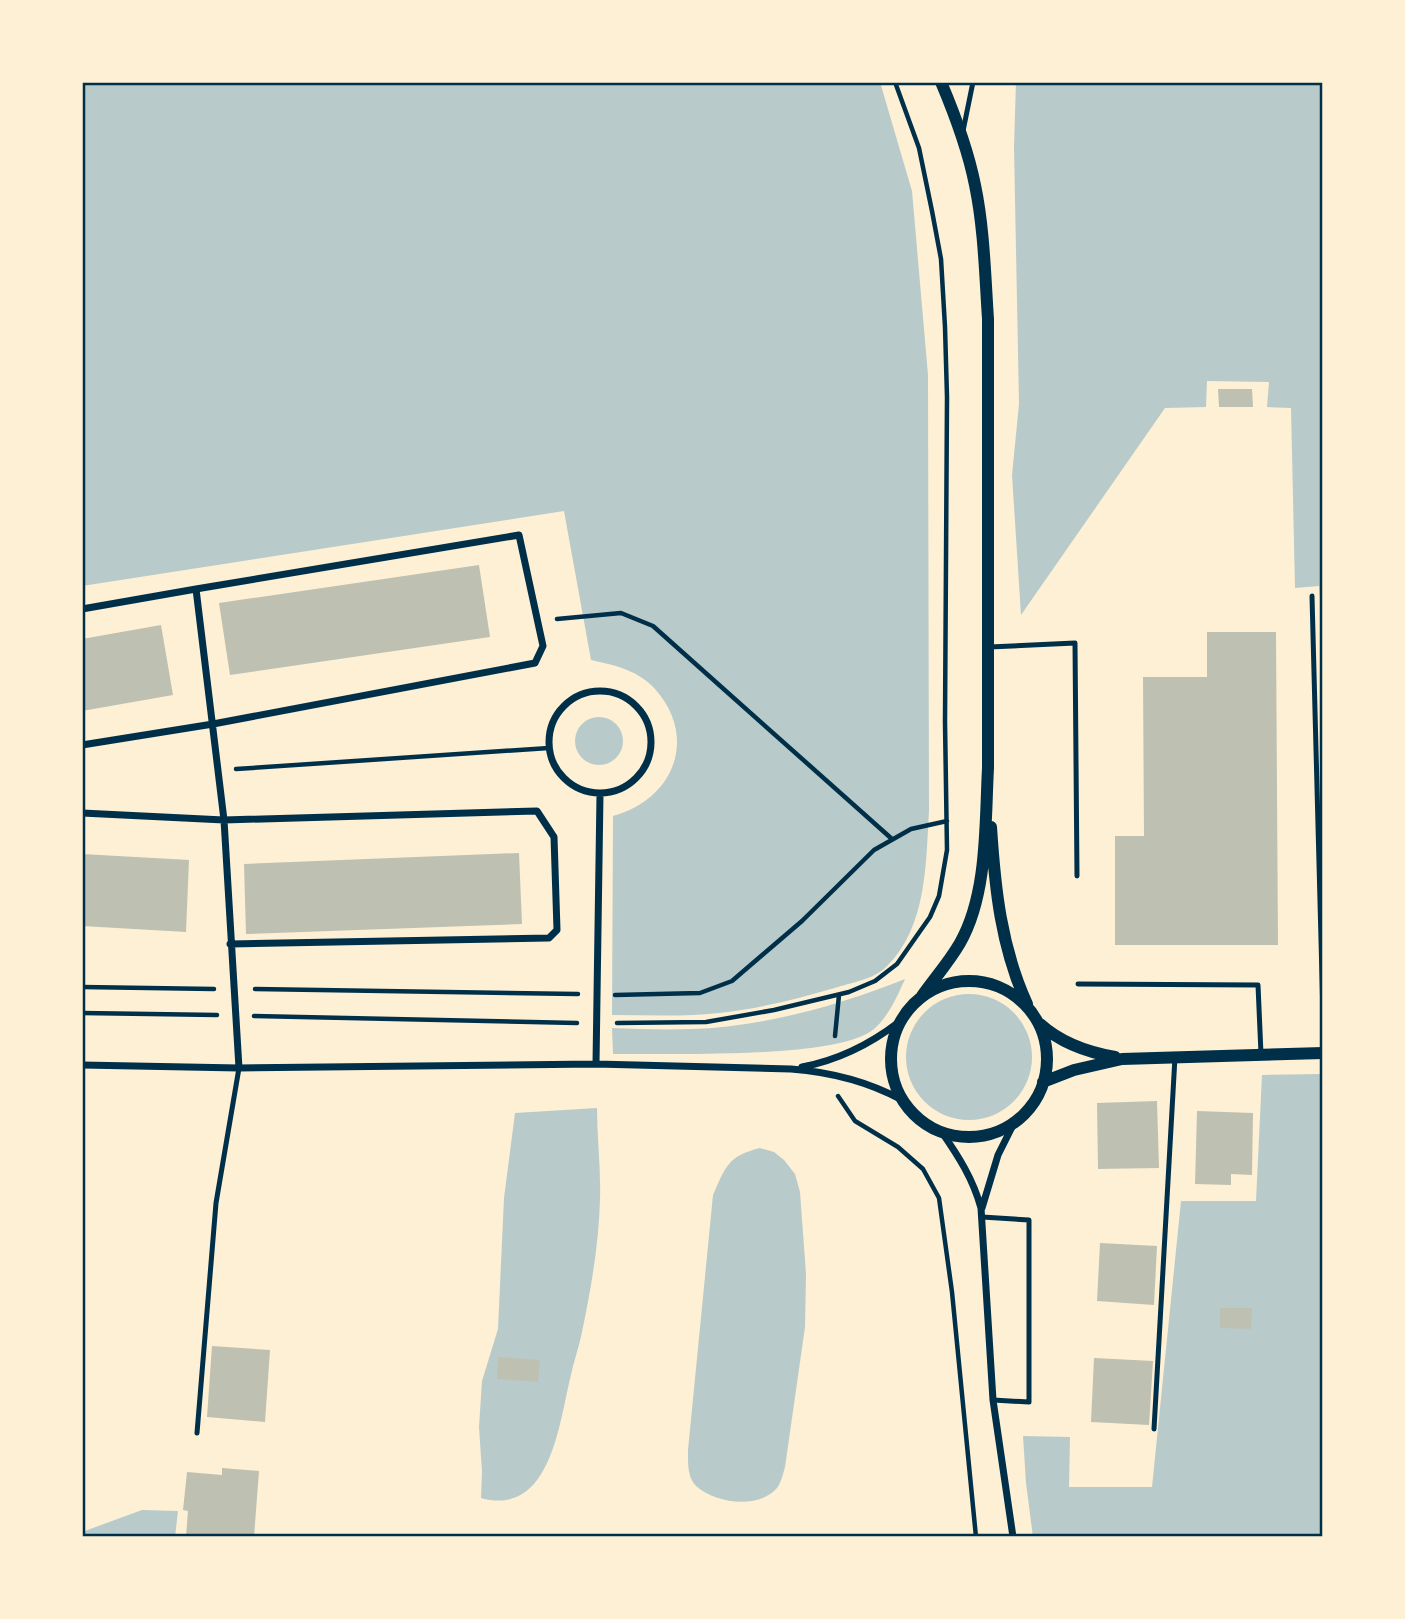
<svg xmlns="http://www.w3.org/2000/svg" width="1405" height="1619" viewBox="0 0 1405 1619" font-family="'Noto Sans',sans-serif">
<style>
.green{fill:#b9caca}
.building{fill:#bec0b2}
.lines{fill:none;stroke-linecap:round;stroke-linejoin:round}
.path{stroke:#003049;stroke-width:4.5}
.service{stroke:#003049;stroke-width:5}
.minor{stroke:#003049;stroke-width:7}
.tertiary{stroke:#003049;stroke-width:12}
.neatline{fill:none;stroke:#003049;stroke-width:2.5}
</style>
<rect width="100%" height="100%" fill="#fdf0d5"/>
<path class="green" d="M 82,82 L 880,82 L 912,191 L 928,375 L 929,810 C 926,862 927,927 887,966 C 875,979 854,982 838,987 C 800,998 759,1009 719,1013 C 683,1017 647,1015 612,1015 L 613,816 C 673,800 699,738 655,689 C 638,670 614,665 591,660 L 564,511 L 82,586 Z
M 1016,82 L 1323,82 L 1323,642 L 1319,586 L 1295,588 L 1291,408 L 1267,407 L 1269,382 L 1207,381 L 1206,407 L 1165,408 L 1021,615 L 1012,475 L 1019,404 L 1014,147 Z
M575 741a24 24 0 1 1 48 0a24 24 0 1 1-48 0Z
M 905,979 C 897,997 888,1017 874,1029 C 837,1060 666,1053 613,1054 L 612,1028 C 638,1029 665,1030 692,1029 C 762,1027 841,1005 905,979 Z
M906 1057a63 63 0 1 1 126 0a63 63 0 1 1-126 0Z
M 1323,1074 L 1323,1537 L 1033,1537 L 1026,1483 L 1023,1436 L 1070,1437 L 1069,1487 L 1152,1487 L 1181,1201 L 1256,1201 L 1262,1075 Z
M 597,1108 C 597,1138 601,1169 600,1199 C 599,1243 591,1289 582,1332 C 579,1348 573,1363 570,1379 C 559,1425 550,1517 481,1498 L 482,1472 L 479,1427 L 482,1381 L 498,1329 L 504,1198 L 515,1113 Z
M 760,1148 L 774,1152 L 784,1160 L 795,1174 L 800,1192 L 806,1274 L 805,1327 L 785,1467 C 783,1474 781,1483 777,1488 C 759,1509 716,1504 696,1486 C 687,1477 688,1461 688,1450 L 713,1195 C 726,1166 728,1156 760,1148 Z
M 142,1510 L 178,1511 L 175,1537 L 82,1537 L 82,1532 Z"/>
<path class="building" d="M 1218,389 L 1252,389 L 1253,407 L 1219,407 Z
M 479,565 L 490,637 L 230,675 L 219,603 Z
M 161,625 L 173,695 L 82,711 L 82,639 Z
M 1207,632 L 1276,632 L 1278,945 L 1115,945 L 1115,836 L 1144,836 L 1143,677 L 1207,677 Z
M 519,853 L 522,924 L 246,934 L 244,864 Z
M 82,854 L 189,860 L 186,932 L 82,926 Z
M 1157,1101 L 1159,1168 L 1098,1169 L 1097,1103 Z
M 1197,1111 L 1253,1113 L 1252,1175 L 1231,1174 L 1231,1185 L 1195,1184 Z
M 1100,1243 L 1157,1246 L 1154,1305 L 1097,1301 Z
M 1220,1308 L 1252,1308 L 1251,1329 L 1220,1328 Z
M 212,1346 L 270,1350 L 265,1422 L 207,1417 Z
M 498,1357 L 540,1360 L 538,1382 L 497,1379 Z
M 1094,1358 L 1153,1361 L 1149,1425 L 1091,1422 Z
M 222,1468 L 259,1471 L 254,1537 L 186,1537 L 188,1511 L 183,1510 L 187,1472 L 222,1475 Z"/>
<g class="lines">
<path class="path" d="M 557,619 L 621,613 L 653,626 L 892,839
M 236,769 L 549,748
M 82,987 L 214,989
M 255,989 L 578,994
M 615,995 L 700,993 L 732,981 L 802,921 L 874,850 L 911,829 L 947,821
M 82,1013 L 217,1015
M 254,1016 L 577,1023
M 617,1023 L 706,1022 L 774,1010 L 849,992 L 875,981 L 897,964 L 930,917 L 939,896 L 947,850 L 945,722 L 947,397 L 945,327 L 941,259 L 932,211 L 919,148 L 895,82
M 835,1036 L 839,995
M 838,1096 L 855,1121 L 898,1147 L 923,1169 L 939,1198 L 952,1292 L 976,1537"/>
<path class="service" d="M 963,131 L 973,82
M 1312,596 L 1323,1016
M 989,647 L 1075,643 L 1077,876
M 1078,984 L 1258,985 L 1261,1054
M 982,1217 L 1029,1220 L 1029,1402 L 993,1400
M 1154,1429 L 1175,1057
M 197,1433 L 216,1203 L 239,1068"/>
<path class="minor" d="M 82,609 L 196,589 L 224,820 L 537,811 L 554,837 L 557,930 L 549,938 L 230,944
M549 742a51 51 0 1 1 102 0a51 51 0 1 1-102 0Z
M 82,745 L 213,724 L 535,663 L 543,646 L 519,535 L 196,589
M 82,813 L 224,820 L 239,1068
M 596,1064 L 600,794
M 82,1065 L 239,1068 L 596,1064 L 791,1069 C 830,1072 867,1081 902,1100
M 802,1067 C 839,1060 869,1045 899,1022
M 941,1131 C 959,1157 973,1179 981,1208 L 993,1400 L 1013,1537
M 982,1208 L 998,1155 L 1014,1123"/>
<path class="tertiary" d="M 991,827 C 995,889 1001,947 1027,1004
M891 1059a78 78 0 1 1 156 0a78 78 0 1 1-156 0Z
M 922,996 C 934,979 949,962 960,943 C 988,894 985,823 988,768 L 988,319 C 985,274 984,228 975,185 C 968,150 955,115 941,82
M 1040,1024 C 1061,1043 1086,1052 1115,1057
M 1043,1082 L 1074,1070 L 1122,1059 L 1323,1053"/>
</g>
<rect width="1405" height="1619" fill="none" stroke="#fdf0d5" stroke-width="168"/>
<rect x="84" y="84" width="1237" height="1451" class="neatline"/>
</svg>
